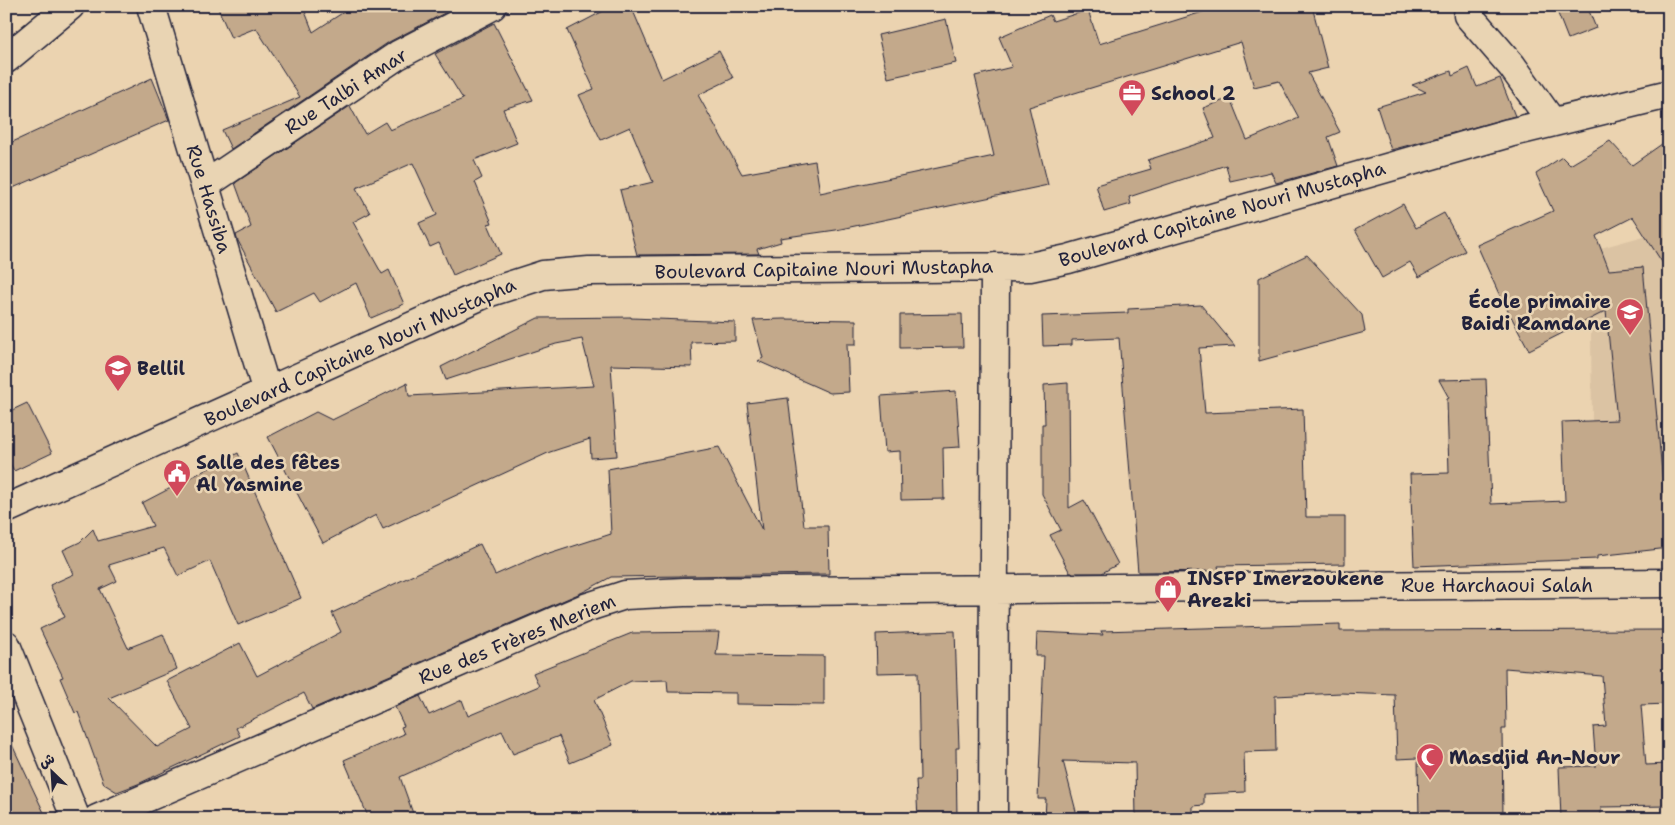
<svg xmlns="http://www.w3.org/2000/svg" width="1675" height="825" viewBox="0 0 1675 825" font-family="'Shantell Sans','Playpen Sans Arabic',sans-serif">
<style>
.built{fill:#dbc3a3}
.building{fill:#c3a98b;stroke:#22223b}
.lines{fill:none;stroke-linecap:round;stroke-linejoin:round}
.street-casing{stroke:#22223b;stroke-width:31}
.street{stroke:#e9d4b3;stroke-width:28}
.labels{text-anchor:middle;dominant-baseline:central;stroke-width:5;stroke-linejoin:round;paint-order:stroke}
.street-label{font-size:19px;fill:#22223b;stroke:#e9d4b3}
.poi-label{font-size:19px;font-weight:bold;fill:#22223b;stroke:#e9d4b3;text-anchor:start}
</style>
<rect width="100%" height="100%" fill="#ebd3b0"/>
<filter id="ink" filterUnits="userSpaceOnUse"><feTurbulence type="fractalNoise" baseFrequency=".02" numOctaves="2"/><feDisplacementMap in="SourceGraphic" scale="10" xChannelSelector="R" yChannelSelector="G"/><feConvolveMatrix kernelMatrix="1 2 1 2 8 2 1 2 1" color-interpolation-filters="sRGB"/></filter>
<g filter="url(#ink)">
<path class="built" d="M 1669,229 L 1669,548 L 1608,551 L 1592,421 L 1590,251 Z"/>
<path class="building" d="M 217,6 L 307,6 L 304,9 L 313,32 L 353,6 L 458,6 L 389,42 L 231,149 L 222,130 L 300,97 L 256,28 L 231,38 Z
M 613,6 L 631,6 L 662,79 L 719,51 L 733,78 L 698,95 L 742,174 L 815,161 L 820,193 L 994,156 L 975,76 L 1012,67 L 999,37 L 1050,15 L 1053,21 L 1088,10 L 1099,44 L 1222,6 L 1312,6 L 1328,68 L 1308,73 L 1340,132 L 1328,137 L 1338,166 L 1276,183 L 1271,172 L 1230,181 L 1226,165 L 1129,197 L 1131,204 L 1104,212 L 1096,185 L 1151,169 L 1148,160 L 1215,138 L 1203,108 L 1230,98 L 1247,140 L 1299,118 L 1279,81 L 1254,87 L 1241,42 L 1029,107 L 1048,185 L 836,230 L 780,238 L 781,242 L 757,249 L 759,254 L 637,255 L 620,190 L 653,182 L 630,127 L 601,140 L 579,95 L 594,89 L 567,30 Z
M 1555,6 L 1587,6 L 1596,28 L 1568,39 Z
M 946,19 L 956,63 L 888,78 L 878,35 Z
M 494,23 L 533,100 L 503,109 L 517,143 L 474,160 L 482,178 L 475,182 L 492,223 L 488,224 L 501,254 L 453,275 L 439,243 L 430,247 L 419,223 L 437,215 L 413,163 L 356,188 L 370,213 L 353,222 L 382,274 L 389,270 L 404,304 L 371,318 L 356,283 L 320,302 L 314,293 L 276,312 L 237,239 L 236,235 L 251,227 L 235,183 L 350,106 L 365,134 L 385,122 L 390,130 L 463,99 L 435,54 Z
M 1469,68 L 1477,87 L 1500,78 L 1515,116 L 1391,150 L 1377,107 L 1426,92 L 1412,85 L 1451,71 L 1452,76 Z
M 152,78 L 169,120 L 6,191 L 6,145 Z
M 1669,139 L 1669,273 L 1633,217 L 1596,236 L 1609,270 L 1643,267 L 1669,548 L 1597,556 L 1597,559 L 1414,566 L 1410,474 L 1449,473 L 1447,399 L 1449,398 L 1439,380 L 1486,379 L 1491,504 L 1565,501 L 1562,422 L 1617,420 L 1606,311 L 1529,350 L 1499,294 L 1477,245 L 1553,211 L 1536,174 L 1562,157 L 1570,165 L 1610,141 L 1632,165 Z
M 1403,204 L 1416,228 L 1444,213 L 1465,251 L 1419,277 L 1410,262 L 1382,278 L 1355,230 Z
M 1307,255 L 1362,315 L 1365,332 L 1259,361 L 1259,278 Z
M 1201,305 L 1235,346 L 1199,348 L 1205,413 L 1303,409 L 1306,517 L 1345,517 L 1345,564 L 1218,566 L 1219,571 L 1138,572 L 1119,338 L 1072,340 L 1072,345 L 1043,346 L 1042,316 L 1128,313 L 1128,309 Z
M 962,314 L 963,347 L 900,348 L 900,315 Z
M 631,317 L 631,318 L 735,322 L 735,341 L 691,342 L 692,367 L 611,365 L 617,456 L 591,458 L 590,439 L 550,452 L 383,529 L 376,515 L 323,543 L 268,437 L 316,412 L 332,420 L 407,383 L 409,396 L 594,386 L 582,339 L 556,344 L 446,380 L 441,367 L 538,318 Z
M 783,319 L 856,320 L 856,344 L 847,344 L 849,392 L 830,393 L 758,361 L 763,358 L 753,320 Z
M 1068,383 L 1069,508 L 1084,500 L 1118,564 L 1102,573 L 1070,573 L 1050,535 L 1061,530 L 1042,494 L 1042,424 L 1045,424 L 1044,385 Z
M 956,391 L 960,447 L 943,448 L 944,499 L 901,500 L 900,451 L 885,452 L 881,396 Z
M 788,398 L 804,526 L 828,526 L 829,574 L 611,577 L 583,592 L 312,709 L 304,693 L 236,728 L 240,736 L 138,784 L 117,792 L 104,784 L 78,712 L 75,713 L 60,678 L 63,677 L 40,629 L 65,617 L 50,585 L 74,574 L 63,550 L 80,542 L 93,529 L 98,541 L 153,526 L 142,503 L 238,453 L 301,598 L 238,625 L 210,561 L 178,576 L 164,548 L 109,565 L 117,581 L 100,589 L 128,648 L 163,634 L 177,669 L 109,698 L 157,747 L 192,729 L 167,681 L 240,643 L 257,676 L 341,632 L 332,613 L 480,544 L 495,575 L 545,553 L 546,555 L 611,534 L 608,469 L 719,447 L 762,530 L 747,403 Z
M 27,403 L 52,453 L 14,471 L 6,455 L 6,413 Z
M 1340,624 L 1340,631 L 1669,630 L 1669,704 L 1641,705 L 1646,765 L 1669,764 L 1669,806 L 1601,807 L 1601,819 L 1561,819 L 1559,767 L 1596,766 L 1593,727 L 1606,726 L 1602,676 L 1505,668 L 1506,729 L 1502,729 L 1503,819 L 1419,819 L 1418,758 L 1397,759 L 1395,695 L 1341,693 L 1275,696 L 1276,751 L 1244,752 L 1245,792 L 1204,794 L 1204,805 L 1193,806 L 1193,819 L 1136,819 L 1135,763 L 1063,761 L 1078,819 L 1045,819 L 1046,799 L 1038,799 L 1044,656 L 1036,656 L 1037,632 L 1103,635 L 1101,631 Z
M 955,631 L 959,748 L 956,748 L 957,819 L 918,819 L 916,780 L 920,780 L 918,672 L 877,673 L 876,634 Z
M 719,632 L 716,655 L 824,656 L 824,705 L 736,704 L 736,693 L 668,692 L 667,680 L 631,681 L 594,700 L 613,745 L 570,763 L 559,736 L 513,754 L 502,731 L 400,777 L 415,819 L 369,819 L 344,760 L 404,734 L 401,727 L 404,726 L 395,707 L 420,696 L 429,715 L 462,700 L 468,716 L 539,686 L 533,673 L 632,633 Z
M 6,732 L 47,819 L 6,819 Z"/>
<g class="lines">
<g class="street-casing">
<path id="street" d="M 151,6 L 267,392
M 1468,15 L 1512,66 L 1552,122
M 6,59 L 70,6
M 205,185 L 398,55 L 492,6
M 6,509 L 484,294 L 543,275 L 589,271 L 1030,267 L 1068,259 L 1509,133 L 1669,94
M 6,645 L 76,819
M 97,819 L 585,608 L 625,595 L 684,592 L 1669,583
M 993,819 L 995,267"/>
</g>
<use href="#street" class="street"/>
</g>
</g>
<defs>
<g id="office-pin" transform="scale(1.4375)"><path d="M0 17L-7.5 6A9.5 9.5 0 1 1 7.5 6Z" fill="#d1495b" stroke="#e9d4b3"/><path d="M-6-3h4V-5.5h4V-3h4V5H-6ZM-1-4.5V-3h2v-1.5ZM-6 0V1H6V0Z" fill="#fff"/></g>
<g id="school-pin" transform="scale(1.4375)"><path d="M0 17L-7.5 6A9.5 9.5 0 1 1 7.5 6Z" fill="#d1495b" stroke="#e9d4b3"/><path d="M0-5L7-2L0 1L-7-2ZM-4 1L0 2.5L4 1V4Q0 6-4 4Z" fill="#fff"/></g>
<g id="civic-pin" transform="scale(1.4375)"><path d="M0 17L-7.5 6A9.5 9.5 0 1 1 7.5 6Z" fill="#d1495b" stroke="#e9d4b3"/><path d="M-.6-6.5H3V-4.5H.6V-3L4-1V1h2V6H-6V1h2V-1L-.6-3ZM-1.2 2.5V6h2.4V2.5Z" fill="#fff"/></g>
<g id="shop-pin" transform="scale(1.4375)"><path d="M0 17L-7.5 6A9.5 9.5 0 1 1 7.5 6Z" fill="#d1495b" stroke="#e9d4b3"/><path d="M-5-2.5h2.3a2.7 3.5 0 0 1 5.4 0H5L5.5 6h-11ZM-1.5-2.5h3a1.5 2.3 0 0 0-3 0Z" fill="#fff"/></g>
<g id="mosque-pin" transform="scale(1.4375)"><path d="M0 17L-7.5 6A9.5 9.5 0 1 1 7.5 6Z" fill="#d1495b" stroke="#e9d4b3"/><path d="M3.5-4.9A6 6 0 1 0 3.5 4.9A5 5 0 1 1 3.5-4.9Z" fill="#fff"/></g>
</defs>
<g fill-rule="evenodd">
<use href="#office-pin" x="1132" y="93"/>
<use href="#school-pin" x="1630" y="312"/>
<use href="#school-pin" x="118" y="368"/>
<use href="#civic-pin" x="177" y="473"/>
<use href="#shop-pin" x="1168" y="589"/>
<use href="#mosque-pin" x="1430" y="757"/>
</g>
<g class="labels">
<g class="street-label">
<text transform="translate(346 91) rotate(-33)">Rue Talbi Amar</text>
<text transform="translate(209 199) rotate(73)">Rue Hassiba</text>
<text transform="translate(1222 214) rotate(-16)">Boulevard Capitaine Nouri Mustapha</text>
<text transform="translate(824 269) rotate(-1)">Boulevard Capitaine Nouri Mustapha</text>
<text transform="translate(360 352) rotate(-24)">Boulevard Capitaine Nouri Mustapha</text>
<text x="1497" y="585">Rue Harchaoui Salah</text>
<text transform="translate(517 639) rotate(-22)">Rue des Frères Meriem</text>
</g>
<g class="poi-label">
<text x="1151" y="93">School 2</text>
<text x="1611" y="301" text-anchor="end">École primaire<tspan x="1611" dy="22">Baidi Ramdane</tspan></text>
<text x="137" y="368">Bellil</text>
<text x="196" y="462">Salle des fêtes<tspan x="196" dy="22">Al Yasmine</tspan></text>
<text x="1187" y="578">INSFP Imerzoukene<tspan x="1187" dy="22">Arezki</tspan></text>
<text x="1449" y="757">Masdjid An-Nour</text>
</g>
</g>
<rect width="1675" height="825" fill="none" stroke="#e9d4b3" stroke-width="25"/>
<rect x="12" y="12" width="1650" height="800" fill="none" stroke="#22223b" stroke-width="2" filter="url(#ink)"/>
<g transform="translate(52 772) rotate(335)" stroke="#e9d4b3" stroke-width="4" paint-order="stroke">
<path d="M0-4L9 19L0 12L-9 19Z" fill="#22223b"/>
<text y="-8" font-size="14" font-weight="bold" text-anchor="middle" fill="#22223b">ش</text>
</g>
</svg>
